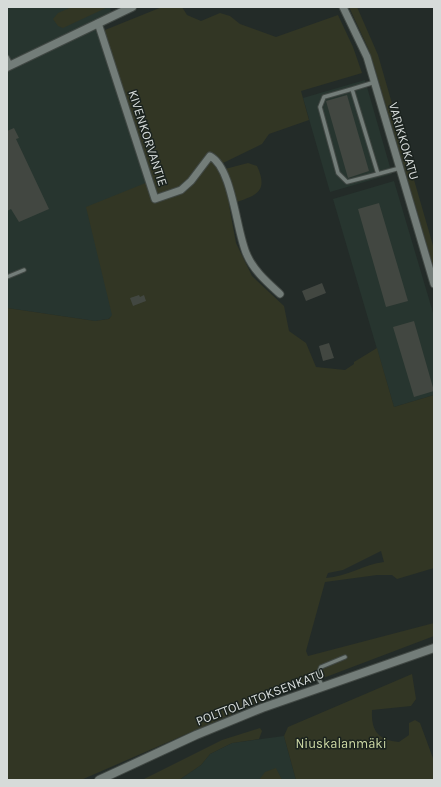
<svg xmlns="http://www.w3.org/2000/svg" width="441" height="787" viewBox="0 0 441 787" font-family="Karla,sans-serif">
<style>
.built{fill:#27352f}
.green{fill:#323624;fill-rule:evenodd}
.building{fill:#424741}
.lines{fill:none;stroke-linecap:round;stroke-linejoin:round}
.service-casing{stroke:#414844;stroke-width:5.5}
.minor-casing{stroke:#414844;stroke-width:9}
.tertiary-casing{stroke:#414844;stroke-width:10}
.service{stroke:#737d79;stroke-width:3.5}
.minor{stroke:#737d79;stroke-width:7}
.tertiary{stroke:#737d79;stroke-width:8}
.labels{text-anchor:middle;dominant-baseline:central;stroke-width:3;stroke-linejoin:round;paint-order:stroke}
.street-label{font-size:13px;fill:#d6dbd9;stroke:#1a221e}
.park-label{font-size:13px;fill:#cfdba6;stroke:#1a221e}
</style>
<rect width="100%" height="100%" fill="#232b28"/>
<path class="built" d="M 7,7 L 110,7 L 112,17 L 100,32 L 148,183 L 112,316 L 108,319 L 95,321 L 7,308 Z
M 365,80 L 392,174 L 330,192 L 303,98 Z
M 394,181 L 434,316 L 434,395 L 394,407 L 333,199 Z
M 284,736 L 296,780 L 179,780 L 201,765 L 210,754 L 232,743 Z"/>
<path class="green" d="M 72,7 L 108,7 L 63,28 L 58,26 L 53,19 L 58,13 Z
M 162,7 L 182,7 L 187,15 L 201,21 L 220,13 L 230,16 L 240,24 L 276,37 L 338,15 L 353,47 L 362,73 L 301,91 L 309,120 L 269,134 L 262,144 L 223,163 L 225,169 L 248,163 L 257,166 C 271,196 250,196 229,205 L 236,243 L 252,276 L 284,306 L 289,331 L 306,343 L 316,367 L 345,370 L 354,364 L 354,362 L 377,348 L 394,407 L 434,395 L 434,568 L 397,579 L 392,575 L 377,575 L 325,582 L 306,651 L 308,656 L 434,623 L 434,636 L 260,702 L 81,780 L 7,780 L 7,308 L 95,321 L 109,319 L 112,315 L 86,207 L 148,182 L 100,32 ZM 381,551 L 384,562 C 364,564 347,577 326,578 L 328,573 L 343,570 Z
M 349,7 L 357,7 L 378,55 L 434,249 L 434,269 L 374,65 L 368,48 Z
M 412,674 L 416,699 L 411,706 L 372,710 C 371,731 378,740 399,742 L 409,735 L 409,723 L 415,720 L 420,723 L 434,761 L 434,780 L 296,780 L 284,736 L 288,727 Z
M 260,728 L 262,731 L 259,739 L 232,743 L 210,754 L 201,765 L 179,780 L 142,780 L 222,740 Z
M 276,768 L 282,780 L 259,780 L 265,772 Z"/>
<path class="building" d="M 347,95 L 369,171 L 348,178 L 326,101 Z
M 14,128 L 19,138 L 16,139 L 49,209 L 19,222 L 11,209 L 7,211 L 7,131 Z
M 379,203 L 408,301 L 386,307 L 358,209 Z
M 322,283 L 326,293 L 306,301 L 302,291 Z
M 139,295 L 140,297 L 144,295 L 146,301 L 133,306 L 130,298 Z
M 414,321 L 434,391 L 414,397 L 393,327 Z
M 329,343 L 334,358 L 323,361 L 319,346 Z"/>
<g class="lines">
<g class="service-casing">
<path id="service" d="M 7,57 L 11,65
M 375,82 L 352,89 L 378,174 L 400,168
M 352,89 L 324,97 L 320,107 L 338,173 L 347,182 L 378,174
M 7,277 L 24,270
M 322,685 L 317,676 L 321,667 L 345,657"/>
</g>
<g class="minor-casing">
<path id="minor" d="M 343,7 L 367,57 L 434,284
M 98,23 L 155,199 L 181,190 L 191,181 L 210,156 C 233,168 236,232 247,255 C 254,271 267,282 280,294"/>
</g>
<g class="tertiary-casing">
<path id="tertiary" d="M 7,67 L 132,7
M 99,780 L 196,735 L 262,708 L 434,648"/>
</g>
<use href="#service" class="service"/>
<use href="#minor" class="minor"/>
<use href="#tertiary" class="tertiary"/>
</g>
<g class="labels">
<g class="street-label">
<text transform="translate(148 138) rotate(72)">KIVENKORVANTIE</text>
<text transform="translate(404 141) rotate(74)">VARIKKOKATU</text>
<text transform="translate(260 697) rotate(-21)">POLTTOLAITOKSENKATU</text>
</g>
<g class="park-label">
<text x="341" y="743">Niuskalanmäki</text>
</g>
</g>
<rect width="441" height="787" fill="none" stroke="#d6dbd9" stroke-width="16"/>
</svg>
